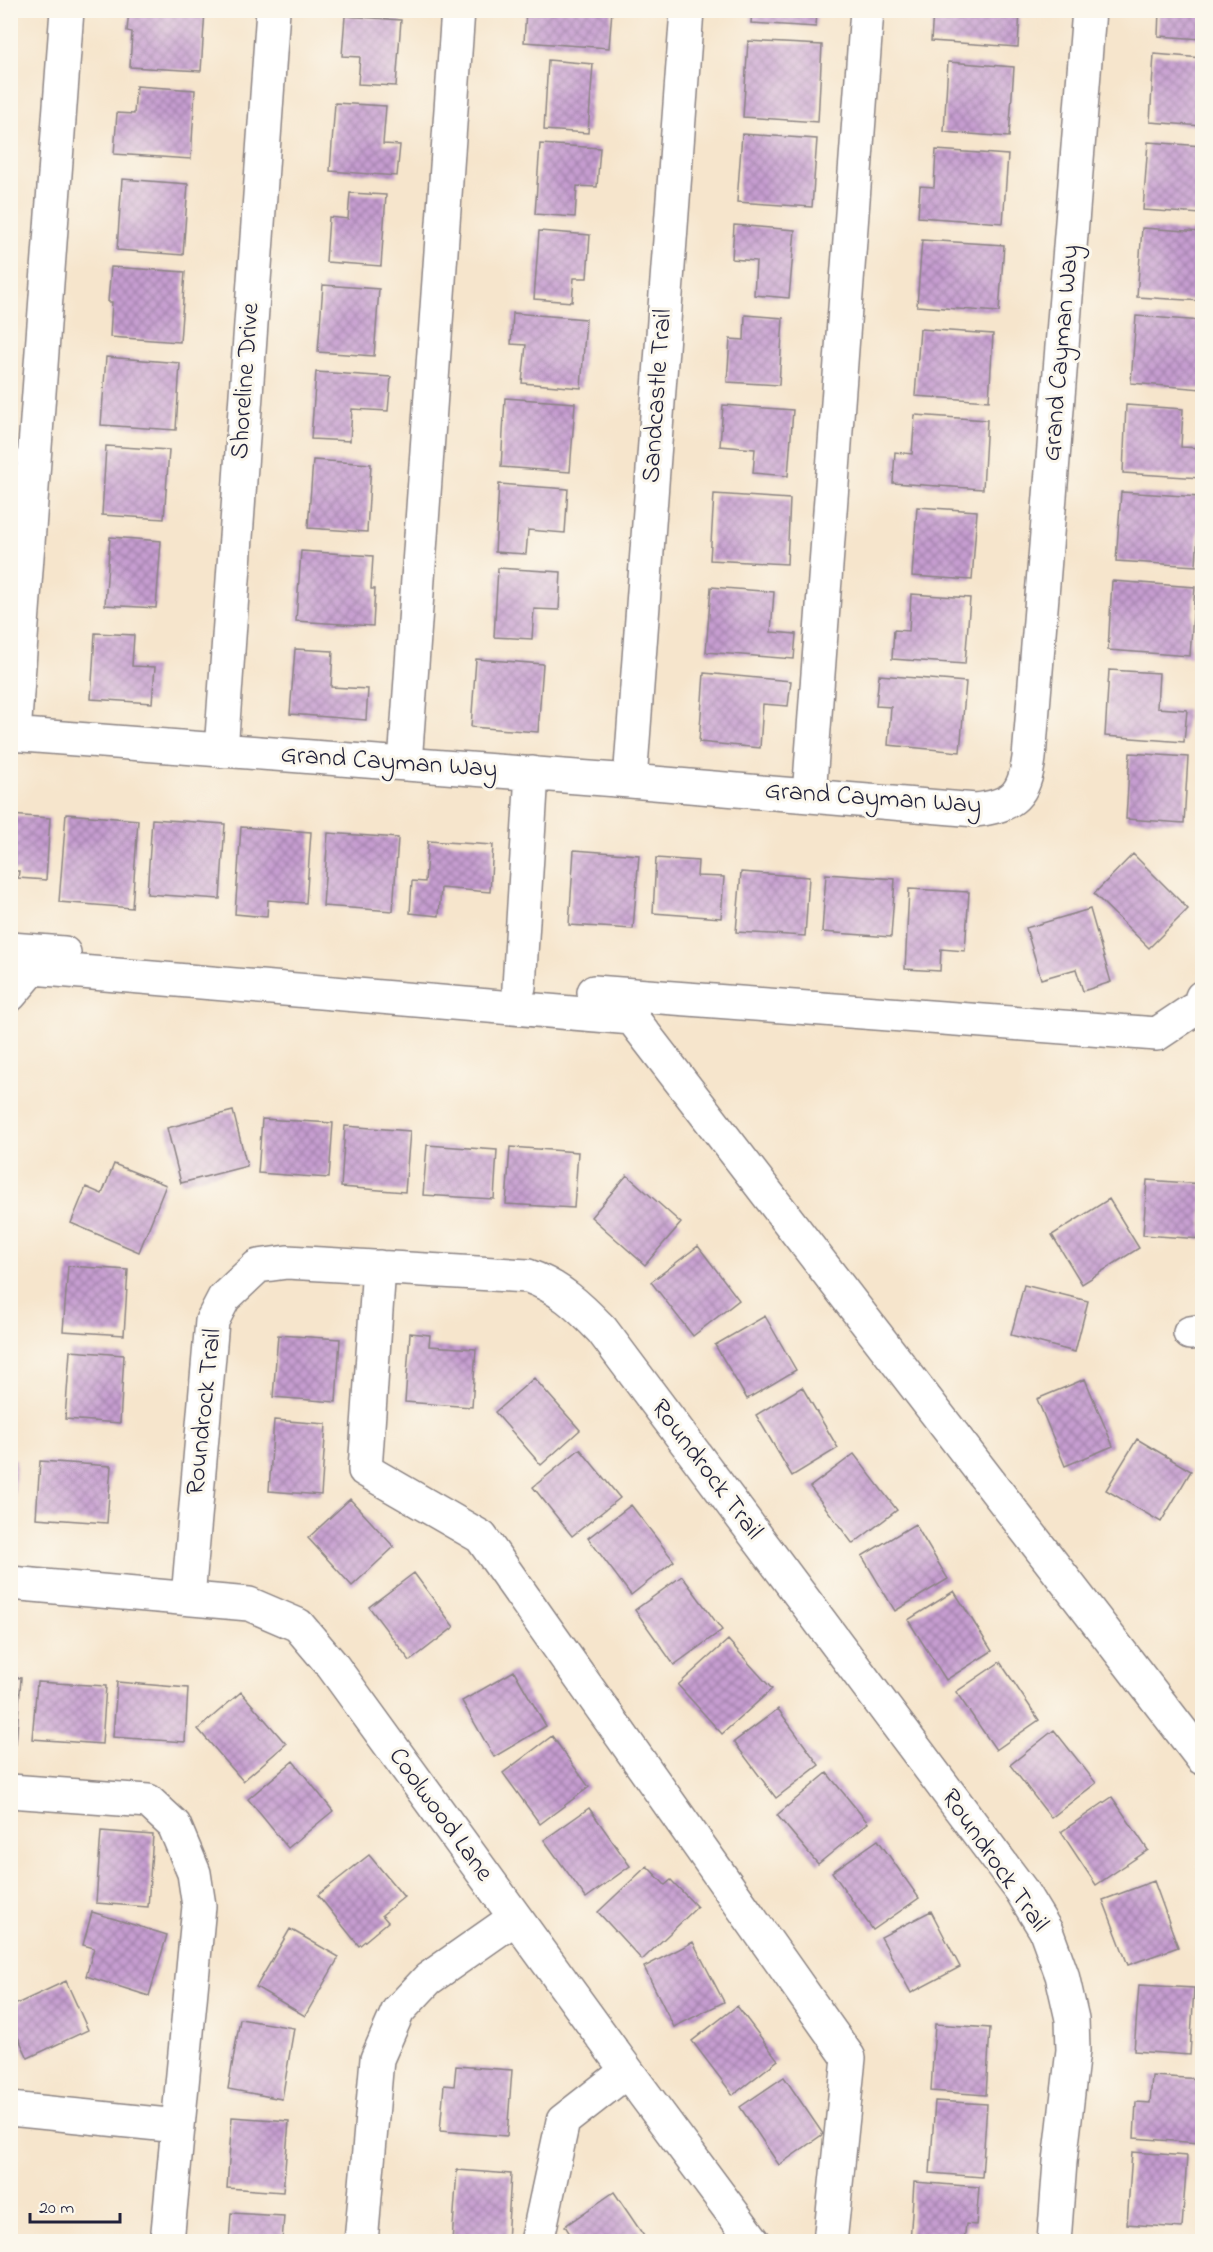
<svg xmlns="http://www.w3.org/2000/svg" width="1213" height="2252" viewBox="0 0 1213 2252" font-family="'Indie Flower',sans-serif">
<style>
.building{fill:url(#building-cross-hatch)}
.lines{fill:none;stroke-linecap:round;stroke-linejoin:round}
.minor-casing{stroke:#8c8484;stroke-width:36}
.minor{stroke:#fff;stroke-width:33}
.labels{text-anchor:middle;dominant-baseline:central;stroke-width:6;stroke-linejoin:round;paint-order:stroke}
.street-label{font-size:26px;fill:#22223b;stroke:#fbf7ec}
</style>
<defs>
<pattern id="building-cross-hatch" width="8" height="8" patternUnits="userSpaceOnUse" patternTransform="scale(1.5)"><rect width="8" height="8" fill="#c69dd0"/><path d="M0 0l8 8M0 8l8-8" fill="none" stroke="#a080aa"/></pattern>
</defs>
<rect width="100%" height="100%" fill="#fbf7ec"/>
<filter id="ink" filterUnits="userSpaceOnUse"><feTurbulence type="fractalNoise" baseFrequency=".0167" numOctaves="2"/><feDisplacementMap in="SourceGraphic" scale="12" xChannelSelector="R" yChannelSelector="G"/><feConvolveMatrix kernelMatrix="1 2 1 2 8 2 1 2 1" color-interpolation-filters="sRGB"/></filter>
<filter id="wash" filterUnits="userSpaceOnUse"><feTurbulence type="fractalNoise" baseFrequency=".008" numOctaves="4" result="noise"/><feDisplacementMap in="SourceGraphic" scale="24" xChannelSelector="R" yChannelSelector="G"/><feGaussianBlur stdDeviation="1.35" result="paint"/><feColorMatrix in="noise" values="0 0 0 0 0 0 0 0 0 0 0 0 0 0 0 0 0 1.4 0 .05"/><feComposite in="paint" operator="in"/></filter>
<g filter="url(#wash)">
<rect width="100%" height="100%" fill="#f6e5cc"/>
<g id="blocks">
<path class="building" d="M 10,10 L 15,10 L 12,45 L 10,45 Z
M 129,10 L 205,10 L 201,71 L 130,67 L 132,32 L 127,31 Z
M 526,10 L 612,10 L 609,48 L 524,42 Z
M 752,10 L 817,10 L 816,27 L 751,23 Z
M 947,10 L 1020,10 L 1018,47 L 931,41 L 933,11 L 947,12 Z
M 1159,10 L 1202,10 L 1202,39 L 1158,36 Z
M 345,16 L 401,20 L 396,86 L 358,84 L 360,57 L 342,56 Z
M 748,41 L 822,45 L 818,122 L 743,117 Z
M 1154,54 L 1202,58 L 1202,126 L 1150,122 Z
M 548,60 L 593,64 L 588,133 L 544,130 Z
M 948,62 L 1014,67 L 1009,137 L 944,132 Z
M 10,82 L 15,82 L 12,117 L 10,117 Z
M 136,86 L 195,90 L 191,159 L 114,154 L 117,113 L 134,114 Z
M 335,103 L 386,106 L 383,144 L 400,145 L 397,176 L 330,171 Z
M 742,134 L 817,139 L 812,207 L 737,202 Z
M 1148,142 L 1202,146 L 1202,214 L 1143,210 Z
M 540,144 L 600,148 L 597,187 L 577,186 L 575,217 L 535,214 Z
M 936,150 L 1008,155 L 1003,223 L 918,217 L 920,186 L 934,187 Z
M 122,179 L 188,184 L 183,255 L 117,250 Z
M 350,193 L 386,195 L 381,266 L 326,262 L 329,217 L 348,219 Z
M 734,225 L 795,230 L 789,298 L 754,295 L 756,261 L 732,259 Z
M 1142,228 L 1202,232 L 1202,301 L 1137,297 Z
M 539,231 L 590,235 L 587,278 L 574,278 L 572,302 L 534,299 Z
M 922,240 L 1004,245 L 999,312 L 917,306 Z
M 111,267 L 185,272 L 180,342 L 110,337 L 112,302 L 108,302 Z
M 323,285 L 379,289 L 374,356 L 318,352 Z
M 513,313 L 586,319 L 581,388 L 522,383 L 526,345 L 511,344 Z
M 745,315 L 783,318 L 779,385 L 727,382 L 730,339 L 744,340 Z
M 1136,316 L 1202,321 L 1202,389 L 1131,383 Z
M 920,329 L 993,334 L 989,401 L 915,396 Z
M 106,357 L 180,363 L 176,430 L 101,425 Z
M 316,372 L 391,377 L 388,411 L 352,409 L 350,441 L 311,439 Z
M 505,398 L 575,403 L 570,472 L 501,467 Z
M 723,405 L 793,410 L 788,476 L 753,473 L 755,449 L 720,446 Z
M 1126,405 L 1183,409 L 1181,447 L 1202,448 L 1201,478 L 1123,473 Z
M 915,415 L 987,420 L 983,489 L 893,483 L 895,452 L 912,454 Z
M 106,446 L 169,450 L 164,519 L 102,515 Z
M 313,460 L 371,464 L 367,532 L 308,528 Z
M 499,484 L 568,489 L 565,533 L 528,530 L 526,554 L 495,552 Z
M 1121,492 L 1200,497 L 1196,566 L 1116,561 Z
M 714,494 L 790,499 L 787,564 L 710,560 Z
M 917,507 L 977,511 L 972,580 L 912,576 Z
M 110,537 L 161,541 L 156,608 L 105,605 Z
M 301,551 L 373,556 L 371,589 L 375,589 L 373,626 L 296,621 Z
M 498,568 L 561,572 L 559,610 L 534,609 L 532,639 L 494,637 Z
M 1112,581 L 1195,587 L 1190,656 L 1108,650 Z
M 711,587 L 774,592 L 771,632 L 796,634 L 794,659 L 706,652 Z
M 911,594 L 970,598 L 965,664 L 892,659 L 894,630 L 909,631 Z
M 95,633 L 134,635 L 132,666 L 155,667 L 152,703 L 91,699 Z
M 295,649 L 333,651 L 331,687 L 368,689 L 366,720 L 290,714 Z
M 476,659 L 543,664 L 538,732 L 471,727 Z
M 1109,670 L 1159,673 L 1157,708 L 1187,710 L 1184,742 L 1105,736 Z
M 704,673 L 791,681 L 788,706 L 763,704 L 760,748 L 699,742 Z
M 879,675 L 966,682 L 960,752 L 888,745 L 891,707 L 876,706 Z
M 1130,753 L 1188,757 L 1184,823 L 1126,819 Z
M 66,814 L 138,820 L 132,908 L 59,902 Z
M 10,815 L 50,818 L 46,880 L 18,878 L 19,871 L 10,871 Z
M 152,819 L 225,824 L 220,899 L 147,894 Z
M 241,827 L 311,832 L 306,903 L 268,900 L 267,917 L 235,914 Z
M 328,833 L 398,838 L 393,911 L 323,906 Z
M 428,841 L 493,845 L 490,892 L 441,888 L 439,916 L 410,913 L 412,881 L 425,882 Z
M 574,850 L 639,855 L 633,929 L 569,925 Z
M 1133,854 L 1188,909 L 1149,948 L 1094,894 Z
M 656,858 L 698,861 L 697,876 L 724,877 L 721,918 L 653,913 Z
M 741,872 L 809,877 L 805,936 L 736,932 Z
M 826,874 L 895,879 L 891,937 L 822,932 Z
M 909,889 L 969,892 L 965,951 L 941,949 L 940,971 L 905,969 Z
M 1090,909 L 1111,982 L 1083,991 L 1076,969 L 1041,979 L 1026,928 Z
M 233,1111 L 247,1166 L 181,1183 L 167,1128 Z
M 262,1119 L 333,1123 L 329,1178 L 258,1173 Z
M 345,1126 L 410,1131 L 405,1192 L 341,1187 Z
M 427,1145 L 497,1150 L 494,1199 L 423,1195 Z
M 510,1147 L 578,1152 L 574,1208 L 506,1204 Z
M 114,1164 L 166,1185 L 139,1252 L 71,1223 L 86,1187 L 102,1194 Z
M 627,1175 L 681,1223 L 645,1265 L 591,1217 Z
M 1147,1180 L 1202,1184 L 1202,1239 L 1143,1235 Z
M 1109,1199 L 1139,1248 L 1082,1284 L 1052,1235 Z
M 698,1246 L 739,1300 L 693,1336 L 651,1282 Z
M 68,1266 L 128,1270 L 124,1335 L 63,1331 Z
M 1024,1285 L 1088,1301 L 1075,1352 L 1011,1335 Z
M 765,1316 L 796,1370 L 747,1399 L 715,1345 Z
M 410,1333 L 430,1335 L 429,1346 L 476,1349 L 472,1407 L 405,1402 Z
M 278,1335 L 340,1339 L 336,1402 L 273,1397 Z
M 70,1351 L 124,1355 L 120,1423 L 65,1419 Z
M 534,1378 L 580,1430 L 541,1465 L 495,1412 Z
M 1085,1379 L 1113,1446 L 1065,1466 L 1037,1399 Z
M 802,1387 L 838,1448 L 792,1476 L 756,1415 Z
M 274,1420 L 326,1424 L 321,1495 L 269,1491 Z
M 1137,1439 L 1191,1471 L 1161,1522 L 1106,1490 Z
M 580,1449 L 620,1498 L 572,1536 L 533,1487 Z
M 854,1454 L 897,1510 L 853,1544 L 810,1487 Z
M 10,1459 L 16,1459 L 14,1509 L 10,1509 Z
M 40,1461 L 111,1466 L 107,1523 L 36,1518 Z
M 350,1499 L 394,1547 L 352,1586 L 308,1538 Z
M 631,1505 L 674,1561 L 631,1595 L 588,1538 Z
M 915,1524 L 948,1579 L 895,1611 L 862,1556 Z
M 414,1573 L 454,1627 L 410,1661 L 369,1607 Z
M 682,1576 L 722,1630 L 674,1665 L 635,1610 Z
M 954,1591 L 992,1651 L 946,1680 L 908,1620 Z
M 728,1640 L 772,1689 L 722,1734 L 678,1685 Z
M 1000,1662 L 1039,1720 L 996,1750 L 956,1692 Z
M 514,1671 L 546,1726 L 494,1757 L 462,1701 Z
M 10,1677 L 21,1678 L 16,1744 L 10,1743 Z
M 37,1682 L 106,1686 L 102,1744 L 32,1739 Z
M 117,1682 L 188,1688 L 185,1742 L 113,1737 Z
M 241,1692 L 286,1744 L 243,1781 L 198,1729 Z
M 778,1709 L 819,1765 L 776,1798 L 734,1742 Z
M 1054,1730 L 1096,1783 L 1051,1818 L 1010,1765 Z
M 552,1736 L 589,1787 L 540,1824 L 503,1773 Z
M 293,1761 L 333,1811 L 288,1848 L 248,1799 Z
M 827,1773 L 868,1823 L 818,1864 L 777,1815 Z
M 1112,1797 L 1148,1850 L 1096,1885 L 1061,1832 Z
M 589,1808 L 630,1866 L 586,1898 L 544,1840 Z
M 101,1831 L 153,1835 L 148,1907 L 96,1903 Z
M 878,1840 L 919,1898 L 873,1930 L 832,1872 Z
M 369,1855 L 404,1897 L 382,1915 L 388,1922 L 359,1946 L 318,1895 Z
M 647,1866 L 665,1885 L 671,1880 L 697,1907 L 642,1960 L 598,1912 Z
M 1154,1881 L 1178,1947 L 1128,1965 L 1103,1900 Z
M 931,1911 L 960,1967 L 911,1993 L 881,1937 Z
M 92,1912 L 167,1935 L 149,1996 L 86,1976 L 94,1948 L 83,1945 Z
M 290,1929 L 339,1957 L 305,2016 L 256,1987 Z
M 693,1942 L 724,2002 L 674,2027 L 644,1967 Z
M 66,1981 L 88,2030 L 28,2058 L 10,2020 L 10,2007 Z
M 1139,1985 L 1194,1988 L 1190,2055 L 1134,2051 Z
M 737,2006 L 778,2060 L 733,2095 L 692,2041 Z
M 240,2019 L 294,2028 L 282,2099 L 228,2089 Z
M 935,2024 L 990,2028 L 986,2095 L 931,2091 Z
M 456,2066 L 512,2070 L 507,2136 L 440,2131 L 444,2085 L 454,2086 Z
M 1152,2076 L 1202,2079 L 1199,2143 L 1134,2138 L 1136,2102 L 1150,2103 Z
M 784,2077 L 823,2134 L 779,2165 L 740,2107 Z
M 935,2101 L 987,2104 L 982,2177 L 930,2173 Z
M 232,2117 L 289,2121 L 283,2192 L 227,2188 Z
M 1132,2152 L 1187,2156 L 1182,2228 L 1127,2224 Z
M 457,2170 L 511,2174 L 507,2242 L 452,2242 Z
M 914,2182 L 979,2187 L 976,2225 L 966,2224 L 964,2242 L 910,2242 Z
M 614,2192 L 648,2242 L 575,2242 L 565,2226 Z
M 231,2213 L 284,2216 L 282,2242 L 229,2242 Z
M 1126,2238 L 1158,2240 L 1158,2242 L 1126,2242 Z"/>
</g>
</g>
<g filter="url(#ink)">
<use href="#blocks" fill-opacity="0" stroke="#8c8484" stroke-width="1.5"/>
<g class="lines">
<g class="minor-casing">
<path id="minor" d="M 10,734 L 630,781 L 976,810 C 1014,805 1024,795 1029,758 L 1089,10
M 14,734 L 67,10
M 221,751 L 273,10
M 405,764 L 458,10
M 630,781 L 687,10
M 809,796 L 867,10
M 10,949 L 64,953
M 519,987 L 532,773
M 594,992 L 1157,1034 L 1199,1006 L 1202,997
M 10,995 L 33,968 L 632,1018 L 1202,1758
M 379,1267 L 365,1470 L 481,1537 L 849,2058 L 830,2242
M 1190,1333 L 1202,1331
M 10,1583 L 249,1604 L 298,1625 L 332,1665 L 627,2071 L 754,2242
M 188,1598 L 212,1321 L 224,1298 L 258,1266 L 287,1262 L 528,1276 C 559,1287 579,1306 602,1330 L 1021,1890 L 1046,1931 L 1062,1975 L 1072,2019 L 1073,2050 L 1060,2162 L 1054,2242
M 10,1791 L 148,1801 L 174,1825 L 194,1873 L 199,1906 L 167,2242
M 10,2109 L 178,2126
M 361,2242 L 377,2059 L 398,2011 L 428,1979 L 515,1918
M 537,2242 L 563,2121 L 627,2071"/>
</g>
<use href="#minor" class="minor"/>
</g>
</g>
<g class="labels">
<g class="street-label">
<text transform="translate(1062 353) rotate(-85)">Grand Cayman Way</text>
<text transform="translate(246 381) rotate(-86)">Shoreline Drive</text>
<text transform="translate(658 396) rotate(-86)">Sandcastle Trail</text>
<text transform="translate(389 763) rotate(4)">Grand Cayman Way</text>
<text transform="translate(873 799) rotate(4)">Grand Cayman Way</text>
<text transform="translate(205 1412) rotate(-84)">Roundrock Trail</text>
<text transform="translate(706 1470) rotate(53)">Roundrock Trail</text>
<text transform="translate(440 1815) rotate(54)">Coolwood Lane</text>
<text transform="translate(994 1861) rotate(55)">Roundrock Trail</text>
</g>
</g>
<rect width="1213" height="2252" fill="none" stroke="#fbf7ec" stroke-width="36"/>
<path d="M30 2213v9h90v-9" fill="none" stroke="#22223b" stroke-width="3"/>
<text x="39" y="2213" font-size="18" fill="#22223b" stroke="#fbf7ec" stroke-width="4.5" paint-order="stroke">20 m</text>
</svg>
